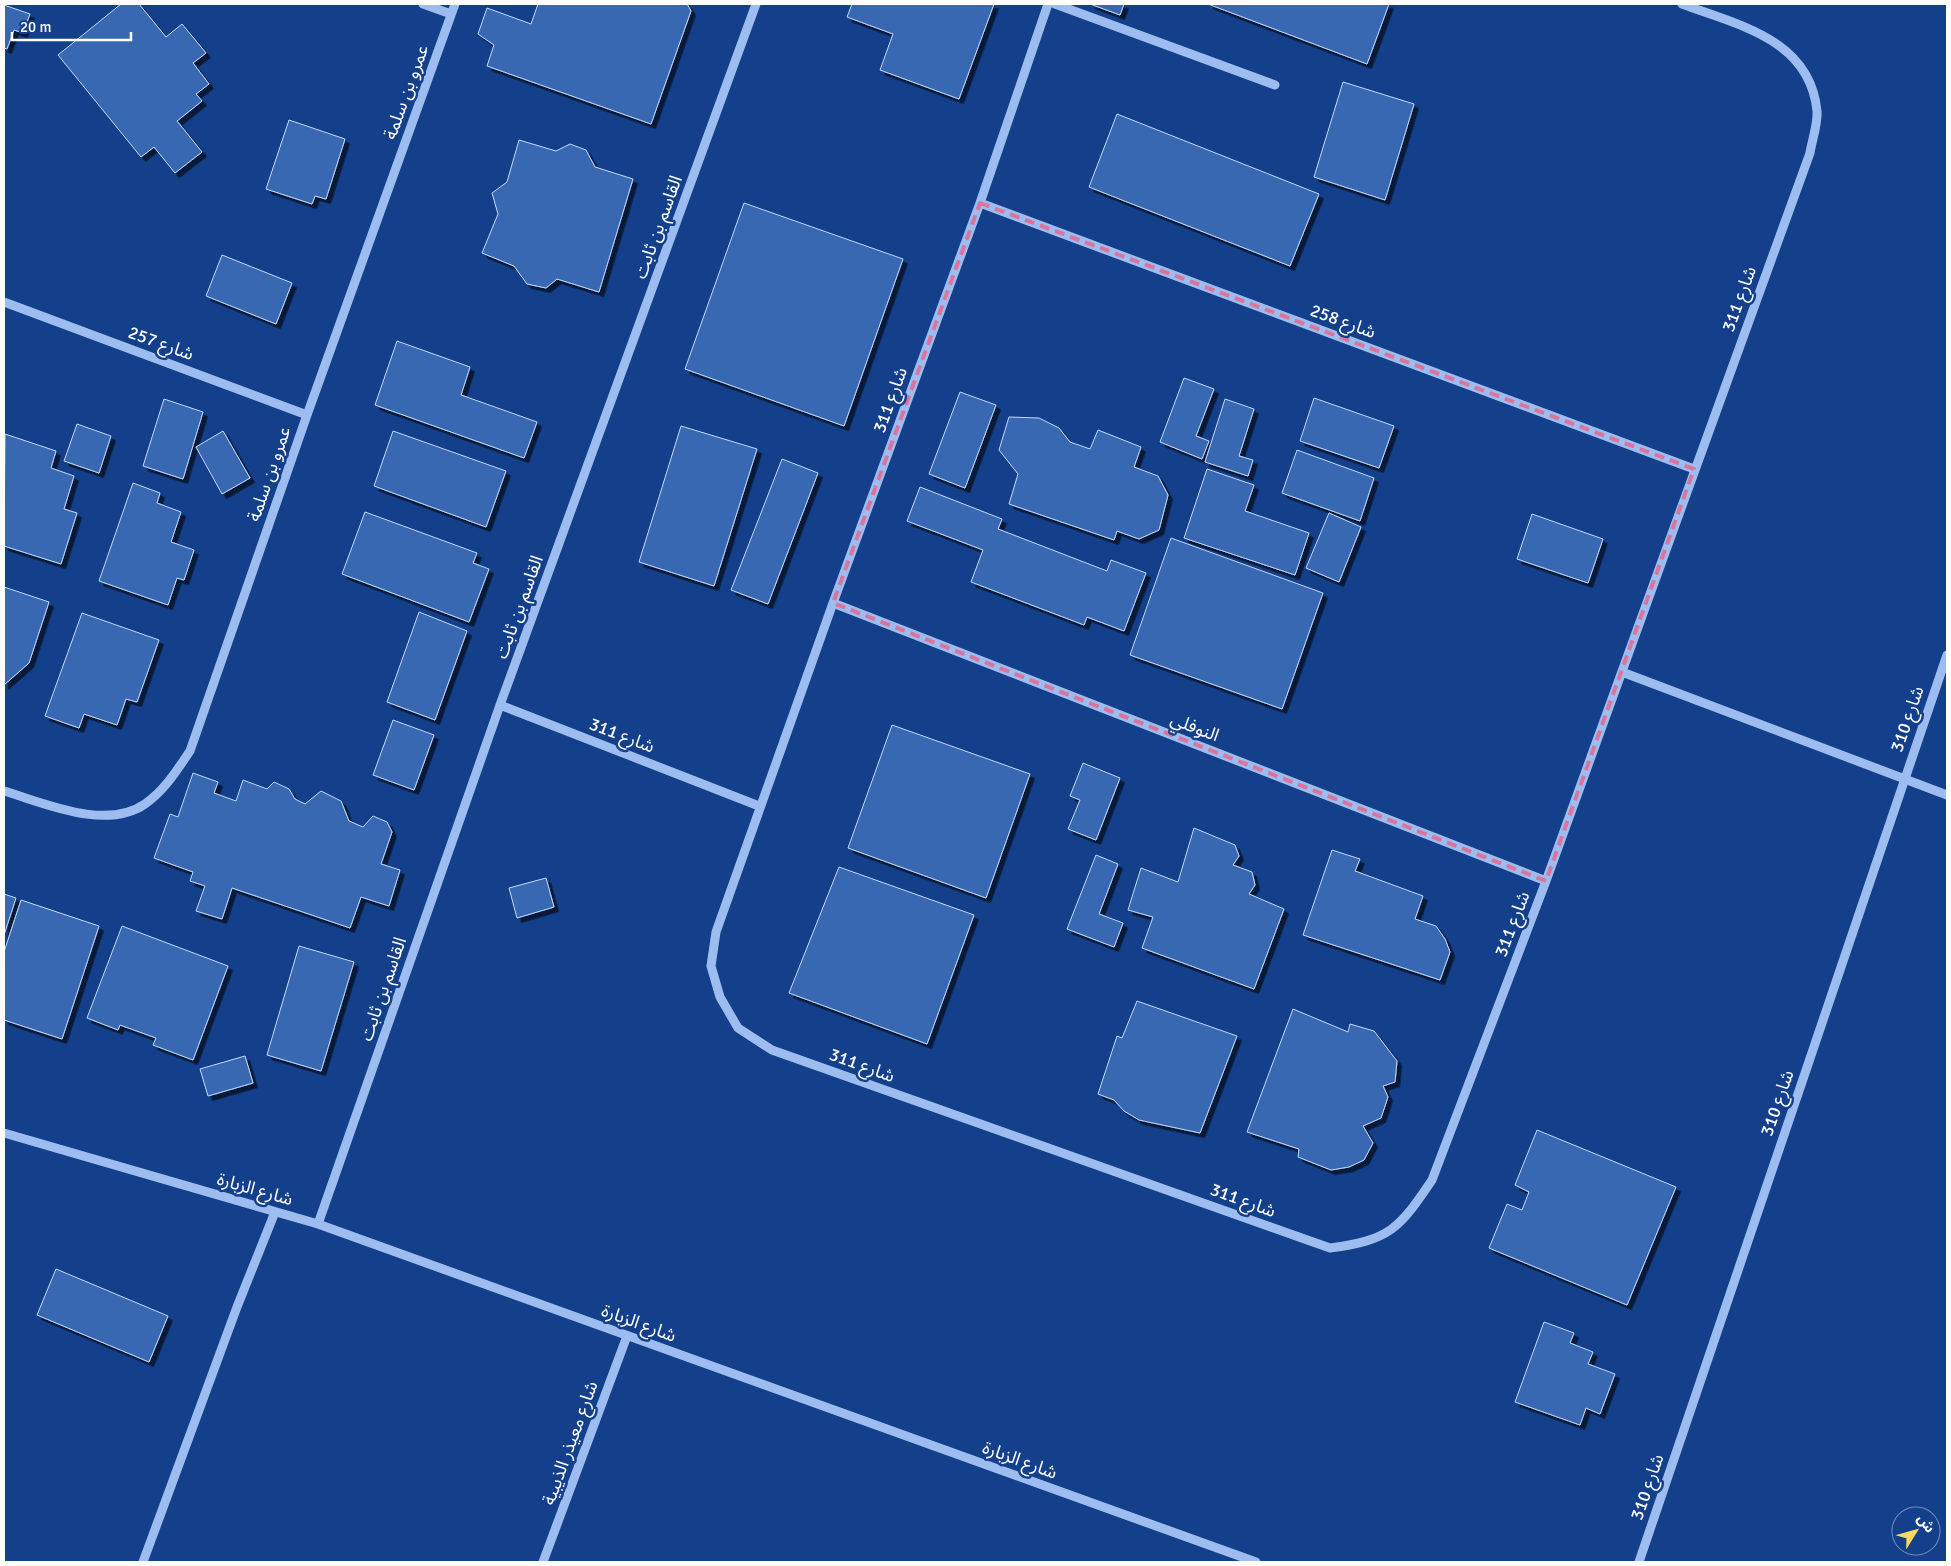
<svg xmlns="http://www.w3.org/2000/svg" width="1951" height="1566" viewBox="0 0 1951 1566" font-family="Signika,'Noto Sans Arabic',sans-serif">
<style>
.building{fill:#3867b2;stroke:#c3d9fb;filter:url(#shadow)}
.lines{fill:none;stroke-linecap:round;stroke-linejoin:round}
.minor{stroke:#9dbdf0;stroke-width:9}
.marked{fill:none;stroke:#da749d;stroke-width:4;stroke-dasharray:10 6;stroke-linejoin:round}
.labels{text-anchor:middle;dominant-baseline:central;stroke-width:5;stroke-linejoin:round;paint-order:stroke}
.street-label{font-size:18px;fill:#fff;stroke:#14408b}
</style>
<defs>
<filter id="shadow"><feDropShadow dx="4.5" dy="4.5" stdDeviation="0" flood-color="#0009"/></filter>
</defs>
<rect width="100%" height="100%" fill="#14408b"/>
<path class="building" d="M 121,4 L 139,4 L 166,37 L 182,24 L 206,53 L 193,63 L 209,84 L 196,94 L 202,101 L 177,121 L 202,152 L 175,173 L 154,147 L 141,157 L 58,55 Z
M 538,4 L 687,4 L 691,11 L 651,124 L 487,66 L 494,45 L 478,34 L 487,8 L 531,24 Z
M 852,4 L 994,4 L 959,99 L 880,70 L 893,34 L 847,17 Z
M 1090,4 L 1124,4 L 1120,15 Z
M 1208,4 L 1389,4 L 1367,64 Z
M 4,5 L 30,14 L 23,33 L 14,30 L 7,49 L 4,48 Z
M 1343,82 L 1414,104 L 1385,200 L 1314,177 Z
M 1117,114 L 1319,194 L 1290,266 L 1089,187 Z
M 289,120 L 345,139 L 326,199 L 315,196 L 312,204 L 266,189 Z
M 519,140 L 556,151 L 570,144 L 586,150 L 595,167 L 633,179 L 599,292 L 557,279 L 546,288 L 527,284 L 514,266 L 482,253 L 498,214 L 492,193 L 507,182 Z
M 744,203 L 903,259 L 844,426 L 685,369 Z
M 222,255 L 292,283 L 276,324 L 206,296 Z
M 397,341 L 470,367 L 461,395 L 537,422 L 524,458 L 375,405 Z
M 1184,378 L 1214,389 L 1196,436 L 1209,441 L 1202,459 L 1160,442 Z
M 960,392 L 996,405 L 965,488 L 929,474 Z
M 1314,398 L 1394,426 L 1379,468 L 1300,441 Z
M 164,399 L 203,412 L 183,479 L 143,466 Z
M 1225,399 L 1254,409 L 1239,456 L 1253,460 L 1248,476 L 1205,462 Z
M 1009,417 L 1039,418 L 1059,428 L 1070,442 L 1090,449 L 1098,430 L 1141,447 L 1134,467 L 1158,476 L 1168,495 L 1159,530 L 1139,539 L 1117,531 L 1114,540 L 1009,504 L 1018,474 L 999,450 Z
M 77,424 L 111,436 L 99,473 L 64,461 Z
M 681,426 L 757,449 L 714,586 L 639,562 Z
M 223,431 L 250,478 L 222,494 L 196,447 Z
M 393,431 L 506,471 L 486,527 L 374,486 Z
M 5,434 L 56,451 L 51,468 L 74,476 L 64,509 L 77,513 L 61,564 L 4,546 Z
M 1297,450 L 1374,478 L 1360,521 L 1282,493 Z
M 782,459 L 818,473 L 768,604 L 731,590 Z
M 1207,469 L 1254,485 L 1245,511 L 1309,533 L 1295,575 L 1184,538 Z
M 133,483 L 160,493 L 157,503 L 181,512 L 171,542 L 194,550 L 184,580 L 177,578 L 168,605 L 99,581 Z
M 920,487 L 1002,519 L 998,529 L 1107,571 L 1111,560 L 1146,573 L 1124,631 L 1087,617 L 1084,625 L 971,582 L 983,550 L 907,521 Z
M 365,512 L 477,553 L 473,563 L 489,569 L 469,622 L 342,574 Z
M 1329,513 L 1361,527 L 1339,582 L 1306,568 Z
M 1532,514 L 1603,539 L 1588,583 L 1517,559 Z
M 1171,538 L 1323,593 L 1282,709 L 1130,655 Z
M 4,587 L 49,602 L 29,663 L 4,685 Z
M 419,612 L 467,631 L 435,720 L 387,702 Z
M 82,613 L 159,640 L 137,702 L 126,699 L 117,725 L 84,714 L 79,728 L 45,716 Z
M 393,720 L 434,735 L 414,790 L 373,775 Z
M 892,725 L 1030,774 L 986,898 L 848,848 Z
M 1083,763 L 1120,778 L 1096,840 L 1068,829 L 1080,800 L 1070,796 Z
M 193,773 L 218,782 L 214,793 L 236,801 L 243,780 L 267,789 L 274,782 L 289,789 L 295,799 L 305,804 L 321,791 L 341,801 L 349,821 L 363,827 L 373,816 L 387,822 L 392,832 L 381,864 L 400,870 L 389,906 L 361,897 L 350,928 L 232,888 L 222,919 L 196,911 L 205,886 L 190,881 L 193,872 L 154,858 L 170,814 L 178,817 Z
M 1194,828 L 1235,845 L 1239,856 L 1233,865 L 1252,872 L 1255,885 L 1249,894 L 1284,909 L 1254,989 L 1142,948 L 1153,917 L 1128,910 L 1141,868 L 1178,882 Z
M 1332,850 L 1360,859 L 1355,871 L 1423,896 L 1415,919 L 1436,926 L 1445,939 L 1450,952 L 1440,980 L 1303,935 Z
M 1096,855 L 1118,864 L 1099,914 L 1123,923 L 1114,947 L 1067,929 Z
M 839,867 L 974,915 L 927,1044 L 789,993 Z
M 546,878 L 554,907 L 517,918 L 509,888 Z
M 4,894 L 16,898 L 4,935 Z
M 21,900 L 99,926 L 62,1039 L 4,1020 L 4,952 Z
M 122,926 L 228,966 L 193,1060 L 153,1045 L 156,1038 L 120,1025 L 118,1030 L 87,1018 Z
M 299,946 L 354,962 L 321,1071 L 267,1055 Z
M 1137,1001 L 1237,1036 L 1200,1133 L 1139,1120 L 1124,1111 L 1114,1100 L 1098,1094 L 1117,1036 L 1122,1038 Z
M 1293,1009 L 1348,1032 L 1350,1024 L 1374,1031 L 1397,1061 L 1395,1082 L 1383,1086 L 1388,1097 L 1381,1118 L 1363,1126 L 1373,1143 L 1364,1160 L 1349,1167 L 1331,1170 L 1298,1157 L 1299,1149 L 1247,1132 Z
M 245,1056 L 253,1083 L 208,1096 L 200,1069 Z
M 1537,1130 L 1676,1187 L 1627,1305 L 1489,1248 L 1507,1204 L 1522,1210 L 1529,1192 L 1515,1185 Z
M 56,1269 L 168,1316 L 149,1362 L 37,1315 Z
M 1544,1322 L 1574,1333 L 1570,1343 L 1593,1352 L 1588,1364 L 1615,1374 L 1600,1414 L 1586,1408 L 1580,1425 L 1515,1402 Z"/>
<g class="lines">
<path class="minor" d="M 423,4 L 451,14
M 1048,4 L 980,203 L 833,603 L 716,932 L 711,966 L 720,997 L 738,1028 L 772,1050 L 1330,1248 C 1390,1240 1399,1229 1432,1180 L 1546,881 L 1810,153 C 1812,140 1818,124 1817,111 C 1810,39 1738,25 1682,4
M 1055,4 L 1275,85
M 980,203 L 1694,469
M 4,302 L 307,415
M 833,603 L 1546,881
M 1622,672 L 1947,795
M 500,705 L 759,806
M 4,791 C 44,803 106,831 145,804 C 165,790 177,770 190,751 L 307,415 L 455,4
M 4,1133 L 318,1224 L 1256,1562
M 318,1224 L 500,705 L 756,4
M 143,1562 L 237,1307 L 275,1212
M 543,1562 L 627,1336
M 1639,1562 L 1947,655"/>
</g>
<path class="marked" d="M 980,203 L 1694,469 L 1546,881 L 833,603 Z"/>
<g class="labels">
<g class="street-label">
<text transform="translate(406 92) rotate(-70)">عمرو بن سلمة</text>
<text transform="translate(658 227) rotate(-70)">القاسم بن ثابت</text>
<text transform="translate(1739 299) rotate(-70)">شارع 311</text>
<text transform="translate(1343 321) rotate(20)">شارع 258</text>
<text transform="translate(161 343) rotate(20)">شارع 257</text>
<text transform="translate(890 400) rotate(-70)">شارع 311</text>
<text transform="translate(269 474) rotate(-71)">عمرو بن سلمة</text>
<text transform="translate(519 607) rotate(-70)">القاسم بن ثابت</text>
<text transform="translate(1907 719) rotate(-71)">شارع 310</text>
<text transform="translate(1195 727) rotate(21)">النوفلي</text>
<text transform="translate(622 735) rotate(21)">شارع 311</text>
<text transform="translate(1512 924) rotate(-69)">شارع 311</text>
<text transform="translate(383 989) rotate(-71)">القاسم بن ثابت</text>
<text transform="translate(862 1065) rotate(20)">شارع 311</text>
<text transform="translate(1777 1103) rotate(-71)">شارع 310</text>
<text transform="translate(255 1189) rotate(16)">شارع الزبارة</text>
<text transform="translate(1243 1200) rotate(20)">شارع 311</text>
<text transform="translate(639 1323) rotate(20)">شارع الزبارة</text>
<text transform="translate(570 1443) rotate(-70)">شارع معيذر الذيبية</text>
<text transform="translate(1020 1460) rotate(20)">شارع الزبارة</text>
<text transform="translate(1647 1487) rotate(-71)">شارع 310</text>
</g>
</g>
<rect width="1951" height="1566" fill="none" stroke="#ffffff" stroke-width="10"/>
<g transform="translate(1916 1531) rotate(53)"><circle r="24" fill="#14408b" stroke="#728cb9"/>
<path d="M0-4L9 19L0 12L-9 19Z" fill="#ffdb5c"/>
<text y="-8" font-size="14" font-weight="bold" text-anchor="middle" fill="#ffffff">ش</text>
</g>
<path d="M12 32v8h119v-8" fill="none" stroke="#ffffff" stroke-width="2.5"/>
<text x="20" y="32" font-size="15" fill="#ffffff" stroke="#14408b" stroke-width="4" paint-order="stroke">20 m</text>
</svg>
